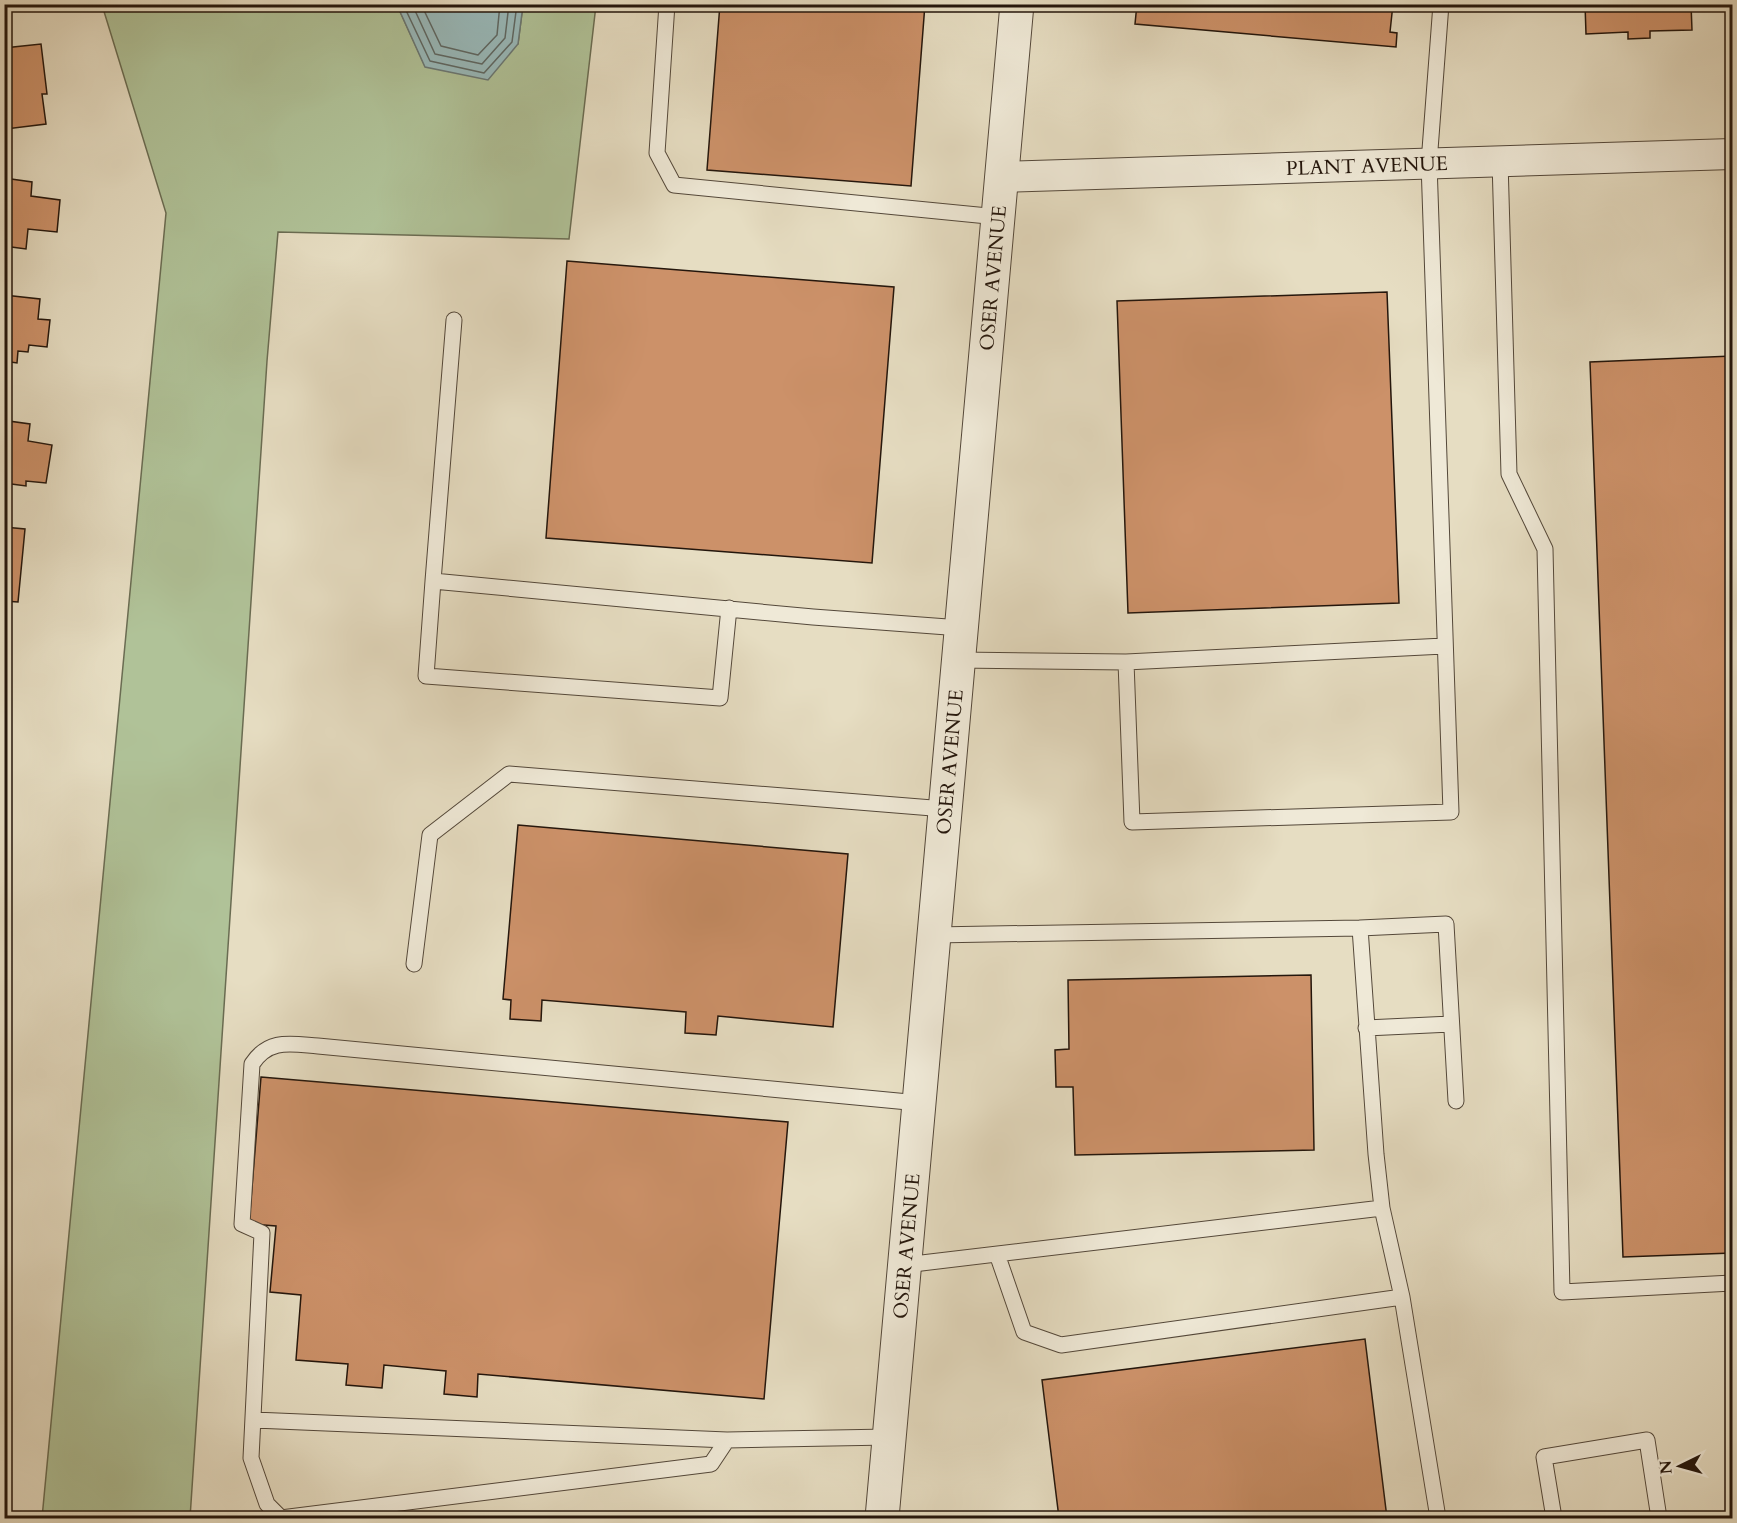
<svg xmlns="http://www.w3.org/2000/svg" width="1737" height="1523" viewBox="0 0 1737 1523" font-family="Cardo,serif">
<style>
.green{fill:#b0c298;stroke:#6a6c52;stroke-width:1.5}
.water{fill:#99babb;stroke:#6a7875;stroke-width:1.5}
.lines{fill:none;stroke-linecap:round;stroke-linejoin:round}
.shore{stroke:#5e6864;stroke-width:1.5}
.building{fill:#cc9169;stroke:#24160c;stroke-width:1.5}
.service-casing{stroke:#54483a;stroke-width:17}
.minor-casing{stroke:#54483a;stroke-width:32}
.tertiary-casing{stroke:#54483a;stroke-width:35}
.service{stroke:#efe9d7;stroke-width:15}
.minor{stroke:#efe9d7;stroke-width:30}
.tertiary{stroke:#efe9d7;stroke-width:33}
.labels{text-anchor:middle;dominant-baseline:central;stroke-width:4.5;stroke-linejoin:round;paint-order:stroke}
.street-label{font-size:20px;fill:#24160c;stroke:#efe9d7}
</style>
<rect width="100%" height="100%" fill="#e6ddc2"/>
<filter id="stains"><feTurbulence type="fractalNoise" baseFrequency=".00333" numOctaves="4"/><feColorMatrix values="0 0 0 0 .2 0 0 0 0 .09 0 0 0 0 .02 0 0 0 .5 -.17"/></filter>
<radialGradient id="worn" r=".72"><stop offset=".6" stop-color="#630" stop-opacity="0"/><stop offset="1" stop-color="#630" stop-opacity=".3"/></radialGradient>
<path class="green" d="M 102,5 L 397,5 L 425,66 L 518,44 L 523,5 L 596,5 L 569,239 L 278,232 L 267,361 L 190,1518 L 42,1518 L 166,213 Z"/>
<path class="water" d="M 397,5 L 523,5 L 518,44 L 488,80 L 425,67 Z"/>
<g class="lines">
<path class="shore" d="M 403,4 L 430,61 L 484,73 L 512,42 L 517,4
M 412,4 L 435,54 L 482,64 L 505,38 L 509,4
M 421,4 L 441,46 L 478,55 L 497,35 L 500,4"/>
</g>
<path class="building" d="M 720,4 L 925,4 L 911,186 L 707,170 Z
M 1137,4 L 1393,4 L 1390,32 L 1397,33 L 1396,47 L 1135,24 Z
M 1585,4 L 1691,4 L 1692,30 L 1650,31 L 1650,38 L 1628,39 L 1628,32 L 1586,34 Z
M 41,44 L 47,94 L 42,94 L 46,124 L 6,129 L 4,48 Z
M 4,178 L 32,182 L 31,196 L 60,200 L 57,232 L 28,229 L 26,249 L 4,246 Z
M 567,261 L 894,287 L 872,563 L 546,538 Z
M 1387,292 L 1399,603 L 1128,613 L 1117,301 Z
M 4,295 L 40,299 L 38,319 L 50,320 L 47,347 L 29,345 L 28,352 L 18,351 L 17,363 L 4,361 Z
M 1732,356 L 1732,1253 L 1623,1257 L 1590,362 Z
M 4,411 L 10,412 L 9,421 L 30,424 L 28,441 L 52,445 L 46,483 L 26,481 L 26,486 L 4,483 Z
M 4,527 L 25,529 L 18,602 L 4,601 Z
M 4,643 L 10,644 L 5,686 L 4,686 Z
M 4,762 L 9,762 L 5,802 L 4,802 Z
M 518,825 L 848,854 L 833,1027 L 718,1016 L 716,1035 L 685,1033 L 686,1012 L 542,1000 L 541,1021 L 510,1019 L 511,1000 L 503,999 Z
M 1311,975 L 1314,1150 L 1075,1155 L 1073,1087 L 1056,1087 L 1055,1050 L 1069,1049 L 1068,980 Z
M 261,1077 L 788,1122 L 764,1399 L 478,1374 L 477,1397 L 444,1394 L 446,1371 L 384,1365 L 382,1388 L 346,1385 L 348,1364 L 296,1360 L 301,1295 L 270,1292 L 276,1226 L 249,1224 Z
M 1365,1339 L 1387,1518 L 1059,1518 L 1042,1380 Z"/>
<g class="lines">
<g class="service-casing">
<path id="service" d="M 667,4 L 657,153 L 674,185 L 998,217
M 1500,161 L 1509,474 L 1545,549 L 1562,1292 L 1732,1283
M 454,320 L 433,581 L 813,617 L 961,628
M 433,581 L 426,676 L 720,698 L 729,608
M 958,660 L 1126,662 L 1132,822 L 1451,812 L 1429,163 L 1441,4
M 1126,662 L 1444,646
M 1360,928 L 1446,924 L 1456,1101
M 934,935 L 1360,928 L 1376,1154 L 1382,1208
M 414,964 L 430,835 L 509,774 L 945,809
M 1366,1028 L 1451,1024
M 997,1254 L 1024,1332 L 1061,1345 L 1402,1297
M 905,1265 L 1382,1208 L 1402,1297 L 1438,1518
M 253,1420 L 727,1440
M 889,1437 L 727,1440 L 711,1464 L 281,1518 L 267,1504 L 251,1458 L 262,1233 L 242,1224 L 252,1064 C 269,1038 291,1044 318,1046 L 919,1103
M 1554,1518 L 1544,1457 L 1647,1440 L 1659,1518"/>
</g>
<g class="minor-casing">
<g id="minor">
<path id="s1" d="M 1001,177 L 1732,154"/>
</g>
</g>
<g class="tertiary-casing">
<g id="tertiary">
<path id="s2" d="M 882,1518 L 1017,4"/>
</g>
</g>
<use href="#service" class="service"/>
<use href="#minor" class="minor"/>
<use href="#tertiary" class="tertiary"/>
</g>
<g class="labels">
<g class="street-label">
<text stroke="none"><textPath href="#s1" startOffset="366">PLANT AVENUE</textPath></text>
<text stroke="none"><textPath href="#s2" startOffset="1245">OSER AVENUE</textPath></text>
<text stroke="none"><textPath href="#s2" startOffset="759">OSER AVENUE</textPath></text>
<text stroke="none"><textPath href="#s2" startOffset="273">OSER AVENUE</textPath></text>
</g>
</g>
<rect width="1737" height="1523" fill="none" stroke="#e6ddc2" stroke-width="24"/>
<rect x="6" y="6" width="1725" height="1511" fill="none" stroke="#24160c" stroke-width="3"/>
<rect x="12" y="12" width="1713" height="1499" fill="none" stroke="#24160c" stroke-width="1.5"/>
<g transform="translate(1680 1466) rotate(265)" stroke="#efe9d7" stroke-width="4.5" paint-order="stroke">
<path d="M0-4.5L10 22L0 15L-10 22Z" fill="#24160c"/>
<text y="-9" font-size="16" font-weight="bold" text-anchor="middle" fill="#24160c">N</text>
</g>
<rect width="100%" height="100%" filter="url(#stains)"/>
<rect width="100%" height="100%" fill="url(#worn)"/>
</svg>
